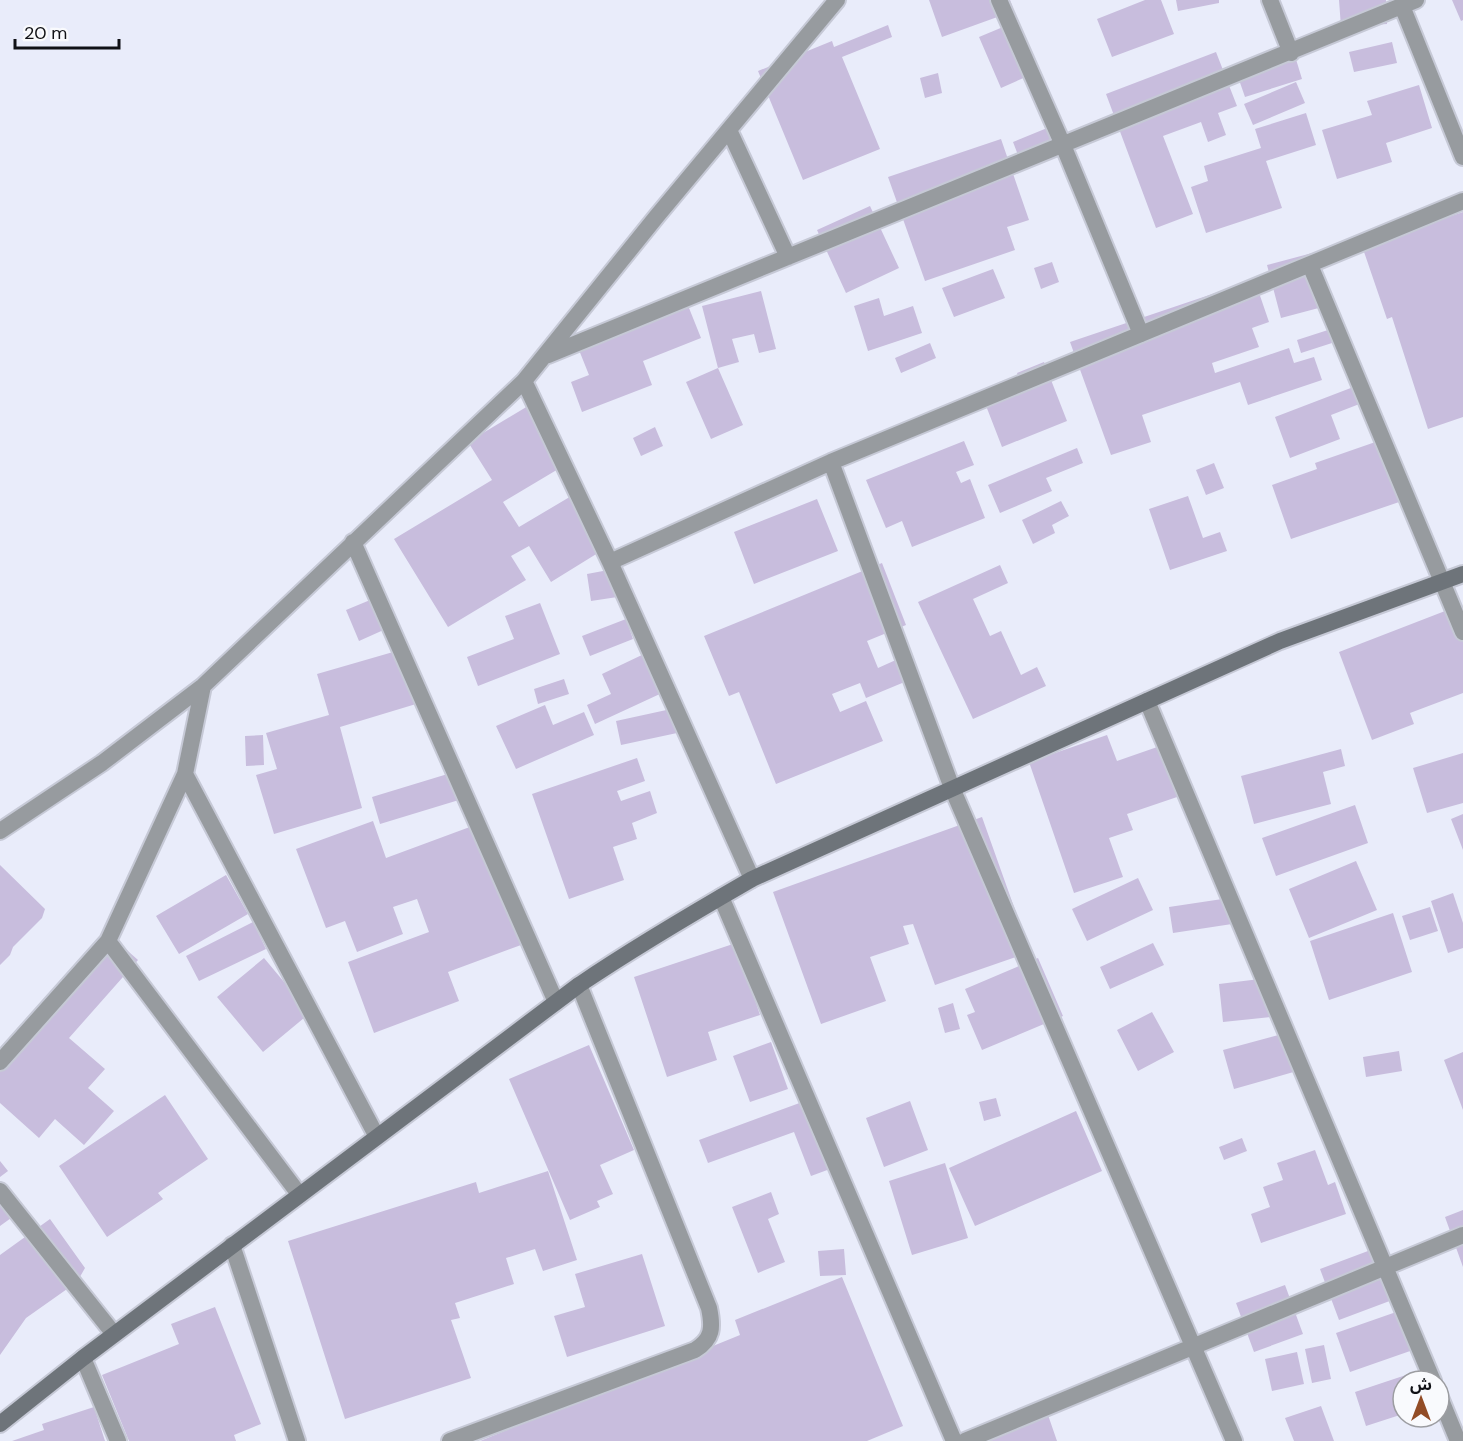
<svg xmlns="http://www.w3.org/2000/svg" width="1463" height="1441" viewBox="0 0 1463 1441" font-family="'DM Sans','Noto Sans Arabic',sans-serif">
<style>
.building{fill:#c8bddd}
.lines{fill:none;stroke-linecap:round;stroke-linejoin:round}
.minor-casing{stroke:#c6c9d6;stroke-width:20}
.secondary-casing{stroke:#c6c9d6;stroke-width:20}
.minor{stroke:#979b9f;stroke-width:16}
.secondary{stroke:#6e747a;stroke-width:16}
</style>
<rect width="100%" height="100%" fill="#e9ecfa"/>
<path class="building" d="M 929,0 L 1010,0 L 1014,11 L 942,37 Z
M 1145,0 L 1161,0 L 1174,34 L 1112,57 L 1097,19 Z
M 1176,0 L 1219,0 L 1219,3 L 1178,11 Z
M 1339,0 L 1386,0 L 1387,24 L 1341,27 Z
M 1452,0 L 1463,0 L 1463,20 L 1461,21 Z
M 1015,22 L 1037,72 L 1001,88 L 979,37 Z
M 888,25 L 892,37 L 842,57 L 880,149 L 803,180 L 758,71 L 832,41 L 834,47 Z
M 1392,42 L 1397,63 L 1354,72 L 1349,52 Z
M 1216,52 L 1237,106 L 1218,113 L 1226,135 L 1208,142 L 1201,122 L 1163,136 L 1193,214 L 1156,228 L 1106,94 Z
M 1295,56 L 1302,79 L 1245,97 L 1237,74 Z
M 938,73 L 942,93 L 925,98 L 920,78 Z
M 1296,82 L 1305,103 L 1253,125 L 1244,104 Z
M 1419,85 L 1432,128 L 1386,143 L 1392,162 L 1337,179 L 1322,130 L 1372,115 L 1367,101 Z
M 1306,113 L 1316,145 L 1266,161 L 1282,208 L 1206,233 L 1191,187 L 1208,181 L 1204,166 L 1261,148 L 1255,129 Z
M 1052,126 L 1063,152 L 1023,168 L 1013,142 Z
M 1001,139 L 1029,220 L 1007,227 L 1015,250 L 925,281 L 888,177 Z
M 870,206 L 899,268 L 846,293 L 817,230 Z
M 1463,212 L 1463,417 L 1428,429 L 1392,317 L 1387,319 L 1362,246 Z
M 1316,252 L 1330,305 L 1281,318 L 1267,265 Z
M 1052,262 L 1059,282 L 1041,289 L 1034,268 Z
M 993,269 L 1005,298 L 954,317 L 942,288 Z
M 1256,284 L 1269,322 L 1252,328 L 1259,347 L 1212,363 L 1215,373 L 1289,348 L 1294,363 L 1314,357 L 1322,380 L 1248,405 L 1240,382 L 1142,415 L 1151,442 L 1111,455 L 1070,342 L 1236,286 Z
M 761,291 L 776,349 L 759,353 L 754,334 L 732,339 L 739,362 L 718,368 L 702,306 Z
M 683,293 L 701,338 L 643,361 L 652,385 L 582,412 L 571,382 L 589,375 L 573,335 Z
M 879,298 L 884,316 L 913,306 L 922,333 L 868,351 L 854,306 Z
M 1328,330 L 1332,343 L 1301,353 L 1297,340 Z
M 930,343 L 936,358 L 901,373 L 895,358 Z
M 1044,362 L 1067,421 L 1002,447 L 983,398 L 1021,383 L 1017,373 Z
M 718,368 L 743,425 L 711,439 L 686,382 Z
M 1356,386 L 1362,403 L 1331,415 L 1340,439 L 1290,458 L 1275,417 Z
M 533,403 L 565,465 L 503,502 L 519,527 L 573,495 L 606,548 L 551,582 L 529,546 L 511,556 L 526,580 L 448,627 L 394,539 L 492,480 L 468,442 Z
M 655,427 L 663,446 L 641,456 L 633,438 Z
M 1384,439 L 1405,500 L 1291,539 L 1272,485 L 1317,469 L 1315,463 Z
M 964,441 L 974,465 L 956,472 L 961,483 L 970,479 L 985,518 L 912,547 L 902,521 L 886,528 L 866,480 Z
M 1077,448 L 1083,463 L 1046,478 L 1052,491 L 1000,513 L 988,485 Z
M 1214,463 L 1224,488 L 1206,495 L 1196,470 Z
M 1188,496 L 1203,538 L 1220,532 L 1227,551 L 1170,570 L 1149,509 Z
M 817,499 L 838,551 L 754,584 L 734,532 Z
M 1061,501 L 1069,516 L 1052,525 L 1055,533 L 1033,544 L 1022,520 Z
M 882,563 L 906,625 L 867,641 L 878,668 L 898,659 L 907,681 L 866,698 L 860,683 L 832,694 L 840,712 L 866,701 L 883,741 L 776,784 L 739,692 L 729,696 L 704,636 Z
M 1000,565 L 1008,583 L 973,599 L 990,636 L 1001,631 L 1021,675 L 1037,667 L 1046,686 L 973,719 L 918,602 Z
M 619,568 L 624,596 L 591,601 L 587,574 Z
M 375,598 L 388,628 L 359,641 L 346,610 Z
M 540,603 L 560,654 L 478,686 L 467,657 L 514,639 L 505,616 Z
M 1458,606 L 1463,619 L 1463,693 L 1410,713 L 1414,724 L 1372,740 L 1339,652 Z
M 626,619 L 633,639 L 590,656 L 582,636 Z
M 400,650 L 416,704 L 340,727 L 362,808 L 274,834 L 256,775 L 277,769 L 266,733 L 329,715 L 317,674 Z
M 644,654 L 662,693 L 595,724 L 587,705 L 611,694 L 602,674 Z
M 564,679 L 569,694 L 538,704 L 534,689 Z
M 545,705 L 553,725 L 584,712 L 594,735 L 516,769 L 496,726 Z
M 671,709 L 677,733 L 621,745 L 616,721 Z
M 263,735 L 264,765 L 246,766 L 245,736 Z
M 1107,735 L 1117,761 L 1163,745 L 1180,796 L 1127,814 L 1133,830 L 1109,838 L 1123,877 L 1074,893 L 1029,762 Z
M 1341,749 L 1345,766 L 1323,772 L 1331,804 L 1254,824 L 1241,776 Z
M 1463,753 L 1463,803 L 1427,813 L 1413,768 Z
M 637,758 L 645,781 L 617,791 L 621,801 L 650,791 L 657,813 L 632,823 L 637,839 L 613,847 L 624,880 L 569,899 L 532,794 Z
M 464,769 L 472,796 L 380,824 L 372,797 Z
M 1355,805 L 1368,843 L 1276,876 L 1262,838 Z
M 1463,814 L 1463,850 L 1451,819 Z
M 982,817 L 1030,952 L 935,985 L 913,924 L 903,926 L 909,944 L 870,957 L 886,1001 L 821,1024 L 773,892 Z
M 373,821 L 386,858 L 486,821 L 532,941 L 448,972 L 459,1001 L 374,1033 L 348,962 L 429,932 L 417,899 L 393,907 L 403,934 L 357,952 L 345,921 L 326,928 L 296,849 Z
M 1356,861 L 1377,910 L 1309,938 L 1289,889 Z
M 0,865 L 45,909 L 42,918 L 13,947 L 10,955 L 0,965 Z
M 226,875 L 248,914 L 179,954 L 156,916 Z
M 1138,878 L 1153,910 L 1087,941 L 1072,909 Z
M 1453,893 L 1463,923 L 1463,948 L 1448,953 L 1431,901 Z
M 1229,898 L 1232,924 L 1173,933 L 1169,907 Z
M 1430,907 L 1438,931 L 1410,940 L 1402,916 Z
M 1393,913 L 1412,972 L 1329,1000 L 1310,941 Z
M 253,922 L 266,949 L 199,981 L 186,956 Z
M 111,936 L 138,960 L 69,1038 L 105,1069 L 88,1088 L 114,1111 L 84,1145 L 55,1119 L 39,1138 L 0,1103 L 0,1061 Z
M 736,943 L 760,1015 L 708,1032 L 717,1060 L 667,1077 L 634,977 Z
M 1153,943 L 1164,965 L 1110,989 L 1100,967 Z
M 264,958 L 310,1013 L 263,1052 L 217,997 Z
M 1038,958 L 1063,1016 L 982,1050 L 967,1015 L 975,1012 L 965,989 Z
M 1268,978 L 1271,1017 L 1223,1022 L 1219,984 Z
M 953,1003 L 960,1029 L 945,1033 L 938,1008 Z
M 1152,1012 L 1174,1052 L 1138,1071 L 1117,1030 Z
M 1286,1033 L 1297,1071 L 1234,1089 L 1223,1050 Z
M 771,1042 L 788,1089 L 750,1102 L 733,1056 Z
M 589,1045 L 634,1150 L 600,1165 L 613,1194 L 597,1201 L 600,1207 L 570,1220 L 509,1079 Z
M 1399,1051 L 1402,1071 L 1366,1077 L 1363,1057 Z
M 1463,1052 L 1463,1110 L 1444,1060 Z
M 165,1095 L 208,1159 L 158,1193 L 163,1199 L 107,1237 L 59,1166 Z
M 996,1098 L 1001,1116 L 984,1121 L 979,1102 Z
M 805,1101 L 830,1169 L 811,1176 L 794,1132 L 708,1163 L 699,1140 Z
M 910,1101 L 928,1150 L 884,1167 L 866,1118 Z
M 1076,1111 L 1102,1171 L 975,1226 L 949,1168 Z
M 1242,1138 L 1247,1151 L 1224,1160 L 1219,1147 Z
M 1315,1150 L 1328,1185 L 1335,1182 L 1346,1214 L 1261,1243 L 1251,1214 L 1270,1207 L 1263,1187 L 1283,1180 L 1277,1163 Z
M 0,1161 L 8,1171 L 0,1177 Z
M 945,1163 L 968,1238 L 912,1255 L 889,1181 Z
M 548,1171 L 577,1260 L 543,1271 L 535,1249 L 506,1258 L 514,1284 L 455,1303 L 460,1318 L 451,1320 L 471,1378 L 345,1419 L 288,1241 L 476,1182 L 479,1193 Z
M 771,1192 L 779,1214 L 768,1219 L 785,1262 L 758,1273 L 732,1207 Z
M 0,1194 L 18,1213 L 0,1226 Z
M 1463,1210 L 1463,1267 L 1445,1217 Z
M 50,1219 L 85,1268 L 77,1282 L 26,1318 L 0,1355 L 0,1255 Z
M 1376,1248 L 1395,1299 L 1339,1320 L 1320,1269 Z
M 844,1249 L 846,1275 L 820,1276 L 818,1251 Z
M 642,1254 L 665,1326 L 567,1357 L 554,1316 L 585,1307 L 575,1274 Z
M 842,1277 L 903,1426 L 867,1441 L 480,1441 L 740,1335 L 735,1320 Z
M 1285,1285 L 1303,1334 L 1254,1352 L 1236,1303 Z
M 215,1307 L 261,1424 L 234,1435 L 236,1441 L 129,1441 L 102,1375 L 179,1344 L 171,1324 Z
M 1399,1311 L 1413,1350 L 1350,1372 L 1336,1333 Z
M 1324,1345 L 1331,1379 L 1312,1383 L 1305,1349 Z
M 1297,1352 L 1304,1384 L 1272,1391 L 1265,1359 Z
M 1418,1371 L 1421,1381 L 1403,1381 L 1403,1414 L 1366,1426 L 1355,1392 Z
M 1321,1406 L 1334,1441 L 1294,1441 L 1285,1418 Z
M 94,1407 L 105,1441 L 12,1441 L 44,1430 L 42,1424 Z
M 1048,1415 L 1057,1441 L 979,1441 Z"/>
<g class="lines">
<g class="minor-casing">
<path id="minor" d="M 999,0 L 1063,145 L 1141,334
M 1270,0 L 1291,53
M 1402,6 L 1463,157
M 729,130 L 788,257
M 1310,265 L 1463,632
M 548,355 L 1416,0
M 524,381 L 610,562 L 752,879
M 353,542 L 556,1002
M 610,562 L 831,462
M 1147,701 L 1433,1381
M 185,774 L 376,1135
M 0,831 L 102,763 L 203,686 L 524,381 L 657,216 L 837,0
M 721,897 L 954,1441
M 108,941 L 299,1194
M 0,1062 L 108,941 L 185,774 L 203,686
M 0,1191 L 114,1334
M 232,1245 L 297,1441
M 83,1358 L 118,1441
M 1439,1395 L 1458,1441
M 450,1441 L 695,1350 C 713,1339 713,1327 709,1308 L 579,985
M 965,1441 L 1463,1235
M 1234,1441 L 952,788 L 831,462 L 1463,201"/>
</g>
<g class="secondary-casing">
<path id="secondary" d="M 0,1424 L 83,1358 L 579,985 C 635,947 693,913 752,879 L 1280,641 L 1463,574"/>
</g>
<use href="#minor" class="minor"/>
<use href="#secondary" class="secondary"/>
</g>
<g transform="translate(1421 1399)"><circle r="28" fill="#f9fafd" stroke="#9c9da1" stroke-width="1.5"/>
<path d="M0-4.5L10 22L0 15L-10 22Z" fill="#924c26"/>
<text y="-9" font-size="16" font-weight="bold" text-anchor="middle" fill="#101116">ش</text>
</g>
<path d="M15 39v9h104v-9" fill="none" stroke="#101116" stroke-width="3"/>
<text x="24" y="39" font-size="18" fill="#101116" stroke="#f9fafd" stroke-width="4.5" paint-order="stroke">20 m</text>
</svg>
